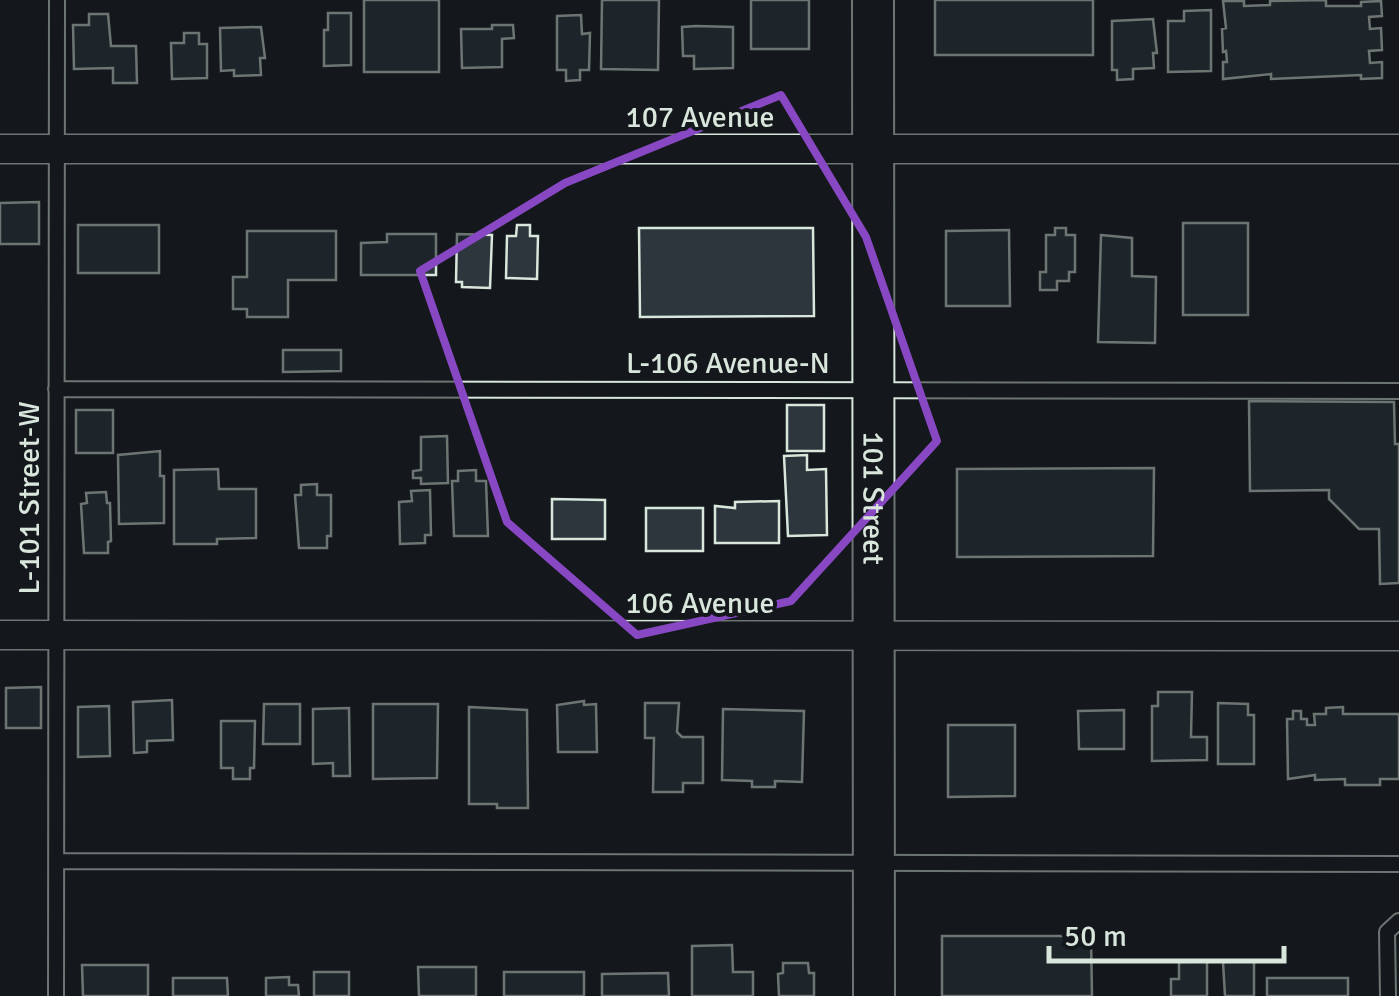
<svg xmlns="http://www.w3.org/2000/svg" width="1399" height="996" viewBox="0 0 1399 996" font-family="Signika,sans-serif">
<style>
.building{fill:#2c363c;stroke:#d8e6dc;stroke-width:2.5}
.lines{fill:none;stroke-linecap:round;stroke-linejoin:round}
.lane-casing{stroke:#d8e6dc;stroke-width:18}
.street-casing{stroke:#d8e6dc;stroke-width:31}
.secondary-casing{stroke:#d8e6dc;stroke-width:44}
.lane{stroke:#14181c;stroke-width:14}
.street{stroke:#14181c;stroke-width:28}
.secondary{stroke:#14181c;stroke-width:40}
.marked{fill:none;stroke:#8948c3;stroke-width:8;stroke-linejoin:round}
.labels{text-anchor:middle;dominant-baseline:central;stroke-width:8;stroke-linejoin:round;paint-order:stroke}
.street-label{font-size:30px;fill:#d8e6dc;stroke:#14181c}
</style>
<rect width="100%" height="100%" fill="#14181c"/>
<path class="building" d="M 364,0 L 439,0 L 439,72 L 364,72 Z
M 602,0 L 659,0 L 658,70 L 601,69 Z
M 751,0 L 809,0 L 809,49 L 751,49 Z
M 935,0 L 1093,0 L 1093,55 L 935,55 Z
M 1326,0 L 1326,6 L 1361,6 L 1361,2 L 1381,1 L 1382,16 L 1369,17 L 1370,29 L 1381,28 L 1382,50 L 1369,51 L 1370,63 L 1382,62 L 1382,78 L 1361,79 L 1361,75 L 1271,79 L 1271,74 L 1223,79 L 1223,62 L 1227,62 L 1226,51 L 1223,52 L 1222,29 L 1226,28 L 1223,1 L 1244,1 L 1244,6 L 1270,5 L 1270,1 Z
M 1211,10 L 1211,71 L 1168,72 L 1168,21 L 1184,21 L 1184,11 Z
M 328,13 L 351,13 L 351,65 L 324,66 L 324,30 L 328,30 Z
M 89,14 L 108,14 L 111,46 L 136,46 L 137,83 L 113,83 L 113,68 L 74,69 L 73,25 L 89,25 Z
M 581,15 L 582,34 L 590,33 L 589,70 L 580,70 L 580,80 L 566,81 L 566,70 L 557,70 L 557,16 Z
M 1153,19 L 1157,53 L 1153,53 L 1154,68 L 1133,69 L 1133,79 L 1117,80 L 1117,70 L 1112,70 L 1112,21 Z
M 492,25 L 513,25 L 514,38 L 502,39 L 502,67 L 462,68 L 461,29 L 492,29 Z
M 696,26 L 733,27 L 733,68 L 694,69 L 694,56 L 683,56 L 682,27 Z
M 261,27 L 265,58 L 260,58 L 261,75 L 234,76 L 234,70 L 221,71 L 220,28 Z
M 184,33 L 199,33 L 199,44 L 207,44 L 207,78 L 172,79 L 171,43 L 184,43 Z
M 39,202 L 39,244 L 0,244 L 0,203 Z
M 1183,223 L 1248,223 L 1248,315 L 1183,315 Z
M 78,225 L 159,225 L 159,273 L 78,273 Z
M 517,225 L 530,225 L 530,236 L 538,236 L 537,279 L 506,278 L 507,236 L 516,236 Z
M 639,228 L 813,228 L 814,316 L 640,317 Z
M 1055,228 L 1066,228 L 1066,235 L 1075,235 L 1075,272 L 1069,272 L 1069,281 L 1057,281 L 1057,290 L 1040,290 L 1040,272 L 1046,272 L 1046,235 L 1055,235 Z
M 1009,230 L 1010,306 L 946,306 L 946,231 Z
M 247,231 L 336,231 L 336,280 L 288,280 L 288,317 L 247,317 L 247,309 L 233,309 L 233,277 L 247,277 Z
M 387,234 L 436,234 L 436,275 L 361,275 L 361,243 L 387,242 Z
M 457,234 L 492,235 L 490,288 L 462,287 L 462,282 L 456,282 Z
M 1101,235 L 1132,238 L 1132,276 L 1156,277 L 1155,343 L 1098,342 Z
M 283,350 L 341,350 L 341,371 L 283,372 Z
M 1249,401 L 1394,402 L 1395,444 L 1399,444 L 1399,583 L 1380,584 L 1379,529 L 1359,529 L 1329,499 L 1329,490 L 1250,491 Z
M 787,405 L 824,405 L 824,451 L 787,451 Z
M 76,410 L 113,410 L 113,453 L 76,453 Z
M 447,436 L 448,483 L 421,484 L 421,478 L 413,478 L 413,471 L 421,470 L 421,437 Z
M 160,451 L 160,476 L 164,476 L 164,523 L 119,524 L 118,455 Z
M 807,455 L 807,470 L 826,469 L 827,535 L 788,536 L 784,456 Z
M 1154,468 L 1153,556 L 957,557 L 957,469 Z
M 218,469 L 219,489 L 256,489 L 256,538 L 217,539 L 217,544 L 174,544 L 174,470 Z
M 476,470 L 476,481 L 486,481 L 488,536 L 454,536 L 452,481 L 458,481 L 458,471 Z
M 317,484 L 317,495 L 331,495 L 331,536 L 327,536 L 327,548 L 299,548 L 295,495 L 301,495 L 301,485 Z
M 430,490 L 431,535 L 425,535 L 425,543 L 400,544 L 399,502 L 412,501 L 411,491 Z
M 106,492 L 107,503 L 110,503 L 111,541 L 108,542 L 108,553 L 84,553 L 81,504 L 87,503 L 86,493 Z
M 552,499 L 605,500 L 605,539 L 552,539 Z
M 779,501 L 779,543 L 715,543 L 715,506 L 735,508 L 735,502 Z
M 646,508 L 703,508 L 703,551 L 646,551 Z
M 41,687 L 41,728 L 6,728 L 6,688 Z
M 1158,692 L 1192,692 L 1191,737 L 1207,737 L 1207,760 L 1152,761 L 1152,706 L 1158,706 Z
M 172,700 L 173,740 L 147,741 L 147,752 L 134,753 L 133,702 Z
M 584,701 L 584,705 L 596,704 L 597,752 L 558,752 L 557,705 Z
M 645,703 L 679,703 L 677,732 L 682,737 L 703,737 L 703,783 L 683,783 L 683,792 L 653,792 L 654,738 L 645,738 Z
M 1218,703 L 1248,704 L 1248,715 L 1254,715 L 1254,764 L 1218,764 Z
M 264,704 L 300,704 L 300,744 L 263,744 Z
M 373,704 L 438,704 L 437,778 L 373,779 Z
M 109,706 L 110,756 L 78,757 L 78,707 Z
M 469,707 L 527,710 L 528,808 L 497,808 L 497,804 L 469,804 Z
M 1343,707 L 1343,714 L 1399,714 L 1399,779 L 1380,779 L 1380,785 L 1345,785 L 1345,779 L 1315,780 L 1315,775 L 1288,779 L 1287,719 L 1293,719 L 1293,711 L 1301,711 L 1301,719 L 1307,719 L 1307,725 L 1315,725 L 1314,714 L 1326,714 L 1326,708 Z
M 349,708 L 350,776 L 333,776 L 333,763 L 313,764 L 313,709 Z
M 723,709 L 804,711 L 802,782 L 775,781 L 775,787 L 752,787 L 752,781 L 722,780 Z
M 1124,710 L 1124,749 L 1079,749 L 1078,711 Z
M 221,721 L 255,721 L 254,768 L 250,768 L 250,779 L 233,779 L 233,768 L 221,768 Z
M 948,725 L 1015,725 L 1015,796 L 948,797 Z
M 942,936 L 1091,936 L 1092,996 L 942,996 Z
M 732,945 L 733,972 L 753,972 L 753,996 L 692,996 L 692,946 Z
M 1207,961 L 1207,996 L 1171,996 L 1171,979 L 1179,979 L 1179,962 Z
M 1254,961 L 1254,996 L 1225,996 L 1223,962 Z
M 783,963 L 808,963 L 809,973 L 814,973 L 814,996 L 779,996 L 778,974 L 783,973 Z
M 82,965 L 148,965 L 148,996 L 83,996 Z
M 418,967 L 476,967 L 476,996 L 419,996 Z
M 314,972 L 349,972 L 349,996 L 314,996 Z
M 504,972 L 584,972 L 584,996 L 504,996 Z
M 668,973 L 669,996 L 602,996 L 602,974 Z
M 289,977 L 289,985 L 298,985 L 299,996 L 266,996 L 266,978 Z
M 173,978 L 227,978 L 228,996 L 173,996 Z
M 1267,978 L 1348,978 L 1348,996 L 1267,996 Z"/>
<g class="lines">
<g class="lane-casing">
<path id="lane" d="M 56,389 L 1399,391
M 56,861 L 1399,864
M 56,996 L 57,0
M 1388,996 L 1387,932 L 1399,921"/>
</g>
<g class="street-casing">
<path id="street" d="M 0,149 L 1399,149
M 0,635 L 1399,636"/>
</g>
<g class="secondary-casing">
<g id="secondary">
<path id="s1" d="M 873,0 L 874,996"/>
</g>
</g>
<use href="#lane" class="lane"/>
<use href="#street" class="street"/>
<use href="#secondary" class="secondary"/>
</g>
<path d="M0 0H1399V996H0ZM 781,95 L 866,237 L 937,441 L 791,601 L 637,635 L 507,522 L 420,271 L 565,183 Z" fill="#14181c" fill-opacity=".55" fill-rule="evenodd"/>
<path class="marked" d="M 781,95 L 866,237 L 937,441 L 791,601 L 637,635 L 507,522 L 420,271 L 565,183 Z"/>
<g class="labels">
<g class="street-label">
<text x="700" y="117">107 Avenue</text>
<text x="728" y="363">L-106 Avenue-N</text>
<text transform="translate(29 498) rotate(-90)">L-101 Street-W</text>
<text stroke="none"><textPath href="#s1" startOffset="498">101 Street</textPath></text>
<text x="700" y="603">106 Avenue</text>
</g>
</g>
<path d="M1049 946v15h235v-15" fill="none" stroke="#d8e6dc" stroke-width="5"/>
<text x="1064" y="946" font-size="30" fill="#d8e6dc" stroke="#14181c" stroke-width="8" paint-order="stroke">50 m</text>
</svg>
